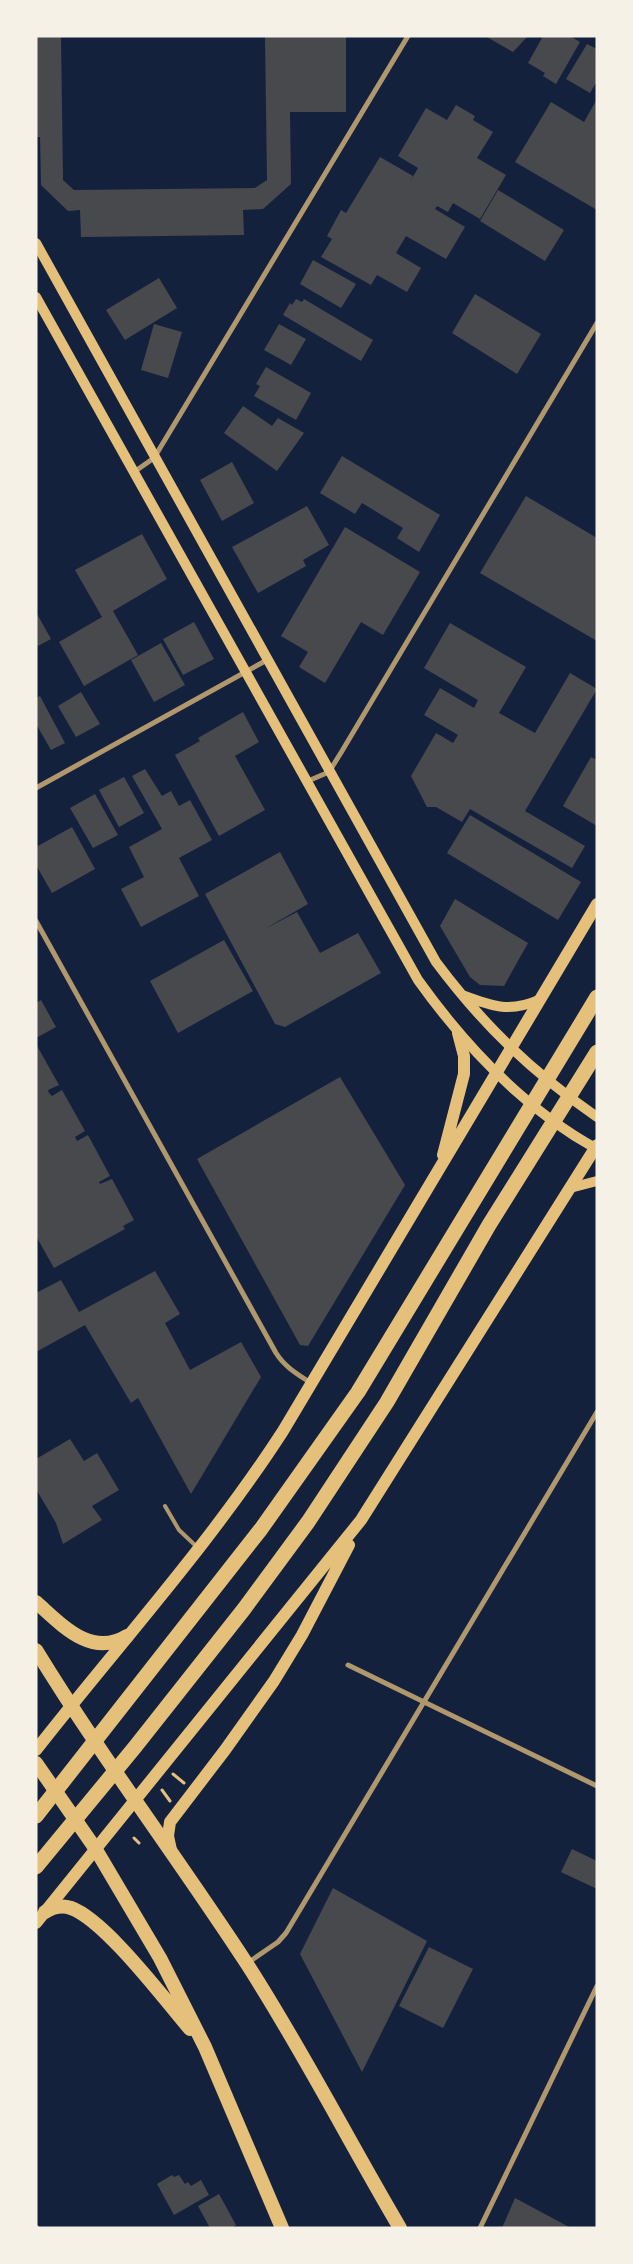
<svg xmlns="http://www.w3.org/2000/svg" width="633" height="2264" viewBox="0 0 633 2264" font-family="Ubuntu,sans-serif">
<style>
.building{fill:#48494c}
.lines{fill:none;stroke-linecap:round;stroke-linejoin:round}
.path{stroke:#e5c07b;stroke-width:3}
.service{stroke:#b1986c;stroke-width:4}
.minor{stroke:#b1986c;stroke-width:5}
.secondary{stroke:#e5c07b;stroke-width:10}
.primary{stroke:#e5c07b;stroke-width:12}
.trunk{stroke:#e5c07b;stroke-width:14}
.motorway{stroke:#e5c07b;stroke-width:15}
</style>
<rect width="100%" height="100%" fill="#14213d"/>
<path class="building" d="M 36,36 L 61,36 L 63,180 L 74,190 L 255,188 L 267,180 L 265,36 L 346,36 L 346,112 L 290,112 L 291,184 L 263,209 L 243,210 L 244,235 L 81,237 L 80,210 L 68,211 L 41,185 L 40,137 L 36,137 Z
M 485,36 L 528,36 L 513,52 Z
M 543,36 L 570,36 L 580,42 L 556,84 L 543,76 L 545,73 L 528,63 Z
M 587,44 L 597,49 L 597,81 L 590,93 L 566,79 Z
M 597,99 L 597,210 L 515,162 L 551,102 L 584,122 Z
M 456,105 L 475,116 L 473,120 L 493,132 L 477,158 L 506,175 L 480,219 L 453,203 L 448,212 L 437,206 L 435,209 L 465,227 L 446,259 L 406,236 L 396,253 L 421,268 L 407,292 L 377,275 L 371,285 L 321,257 L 332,239 L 327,236 L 341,210 L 346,213 L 380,157 L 413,176 L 410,182 L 418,168 L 398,156 L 426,108 L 447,120 Z
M 498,190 L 564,230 L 545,261 L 480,221 Z
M 313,260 L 356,284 L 341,308 L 300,284 Z
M 159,278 L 177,308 L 125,340 L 106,310 Z
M 475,294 L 541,334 L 517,374 L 452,333 Z
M 296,299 L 302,302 L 304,299 L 373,340 L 361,361 L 283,315 L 290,303 L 292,305 Z
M 154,324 L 182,332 L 168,378 L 141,370 Z
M 279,324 L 306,339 L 291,365 L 264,350 Z
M 266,367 L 311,393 L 296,420 L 254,396 L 260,386 L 256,384 Z
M 243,406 L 272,426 L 278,418 L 304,433 L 277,471 L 224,433 Z
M 342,456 L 440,515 L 419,552 L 397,538 L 403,528 L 362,503 L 355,514 L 320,493 Z
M 232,462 L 254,503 L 222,521 L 200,480 Z
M 526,496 L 597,538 L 597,641 L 480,573 Z
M 307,506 L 329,545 L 303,560 L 306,566 L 258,593 L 232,547 Z
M 345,527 L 420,572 L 383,635 L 361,622 L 325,683 L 299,667 L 308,652 L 281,636 Z
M 142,534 L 167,579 L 113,611 L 138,655 L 84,686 L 59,642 L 102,617 L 75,570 Z
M 36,612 L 51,639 L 36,647 Z
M 194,622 L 214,659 L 183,675 L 163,639 Z
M 450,623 L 526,667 L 499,713 L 535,733 L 570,673 L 597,689 L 525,811 L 585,846 L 572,868 L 470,809 L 462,822 L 436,807 L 427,807 L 411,776 L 436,733 L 453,743 L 458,735 L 424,715 L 440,688 L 474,708 L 478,700 L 424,668 Z
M 161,643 L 185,685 L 154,702 L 131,660 Z
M 81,692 L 100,724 L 76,737 L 58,706 Z
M 40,696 L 65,743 L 51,750 L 36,724 L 36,698 Z
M 243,712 L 259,742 L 235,756 L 265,810 L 219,836 L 175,755 L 200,741 L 198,738 Z
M 591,757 L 597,760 L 597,826 L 563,806 Z
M 145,769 L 162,796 L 171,791 L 179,806 L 190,800 L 212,840 L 179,858 L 199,896 L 141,927 L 121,889 L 144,877 L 129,847 L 162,829 L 132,776 Z
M 124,777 L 144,813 L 119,827 L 99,790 Z
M 95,794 L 118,835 L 93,848 L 70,808 Z
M 470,815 L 581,882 L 558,920 L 447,853 Z
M 72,827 L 95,869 L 52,893 L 36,865 L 36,847 Z
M 280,852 L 308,904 L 263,930 L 297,912 L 320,953 L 358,933 L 381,973 L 285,1027 L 275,1024 L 205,894 Z
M 455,899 L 528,943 L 504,986 L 480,985 L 470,977 L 440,926 Z
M 224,940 L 253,991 L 178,1033 L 150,981 Z
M 41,1000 L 56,1027 L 36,1038 L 36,1003 Z
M 36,1044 L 59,1085 L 48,1090 L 49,1093 L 52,1096 L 62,1090 L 85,1131 L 75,1137 L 77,1141 L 88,1135 L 110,1176 L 99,1182 L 100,1184 L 112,1179 L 134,1220 L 123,1226 L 125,1229 L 54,1268 L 36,1236 Z
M 340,1077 L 405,1185 L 308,1346 L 300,1345 L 197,1159 Z
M 155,1271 L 180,1314 L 165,1323 L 190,1370 L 241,1342 L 261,1377 L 191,1494 L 138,1398 L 131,1403 L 85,1325 L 36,1352 L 36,1293 L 61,1280 L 79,1312 Z
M 70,1439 L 84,1461 L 97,1453 L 119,1490 L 92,1506 L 102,1520 L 63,1544 L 56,1523 L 36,1489 L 36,1459 Z
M 572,1849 L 597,1861 L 597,1889 L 561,1872 Z
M 333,1888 L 427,1941 L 362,2072 L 300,1954 Z
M 429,1947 L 473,1969 L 443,2028 L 399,2006 Z
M 172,2175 L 174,2177 L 179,2175 L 185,2184 L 188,2182 L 191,2186 L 201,2180 L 209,2195 L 174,2215 L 157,2184 Z
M 219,2194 L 236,2225 L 232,2228 L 210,2228 L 198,2206 Z
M 515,2198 L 571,2228 L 502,2228 Z"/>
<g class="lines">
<path class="path" d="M 173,1774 L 184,1783
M 162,1790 L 170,1801
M 134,1838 L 139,1843"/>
<path class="service" d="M 165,1506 L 179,1530 L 197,1547"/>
<path class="minor" d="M 134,472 L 154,458 L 408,36
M 308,781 L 329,772 L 342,751 L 597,323
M 36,788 L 267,660
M 36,921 L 276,1353 C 285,1367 297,1374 311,1383
M 348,1665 L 597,1786
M 249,1962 L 278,1942 L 286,1933 L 597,1412
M 36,2227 L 37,2228
M 480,2228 L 597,1986"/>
<path class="secondary" d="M 36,243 L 436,962 C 484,1026 531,1071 597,1117
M 36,297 L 418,980 C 466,1047 524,1109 597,1149
M 462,995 C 494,1007 510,1013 541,999
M 570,1188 L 597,1181"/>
<path class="primary" d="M 443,1155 L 464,1074 L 464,1056 L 458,1033
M 36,1750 C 119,1644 210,1544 283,1431 L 597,904
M 171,1850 L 168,1836 L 170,1822 L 225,1750 L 274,1681 L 302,1635 L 349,1545
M 36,1923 L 361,1520 L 597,1145"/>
<path class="trunk" d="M 36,1602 C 62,1625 91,1658 127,1636
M 36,1650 C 102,1758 178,1858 247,1964 C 302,2049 348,2140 400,2228
M 36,1763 L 95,1848 L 160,1958 L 205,2047 L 282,2228
M 45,1912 C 53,1907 62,1905 71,1908 C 105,1920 165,2000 190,2029"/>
<path class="motorway" d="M 36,1816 L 261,1529 L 358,1392 L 597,997
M 36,1867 L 135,1747 L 244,1609 L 308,1522 L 387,1402 L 489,1225 L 597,1052"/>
</g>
<rect width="633" height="2264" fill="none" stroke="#f6f1e7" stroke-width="75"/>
</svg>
